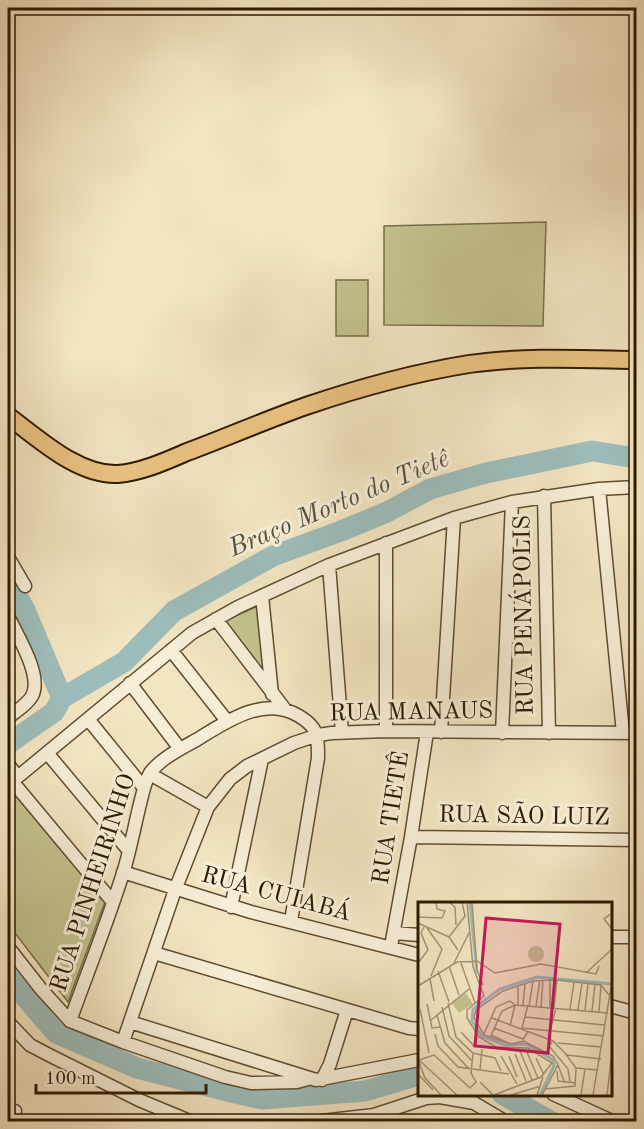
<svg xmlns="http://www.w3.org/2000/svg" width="644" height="1129" viewBox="0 0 644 1129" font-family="'Old Standard TT',serif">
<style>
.green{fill:#c3c28e;stroke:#786e48;stroke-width:1.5}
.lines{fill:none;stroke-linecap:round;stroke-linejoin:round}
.river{stroke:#9dbdbb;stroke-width:21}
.minor-casing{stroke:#5f4d31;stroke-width:15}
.major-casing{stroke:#2e1a01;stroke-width:20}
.minor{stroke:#f7eed7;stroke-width:12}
.major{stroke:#eac281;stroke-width:16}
.labels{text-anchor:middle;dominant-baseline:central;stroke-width:6;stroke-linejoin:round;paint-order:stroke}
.street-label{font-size:24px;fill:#2e1a01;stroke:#f7eed7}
.water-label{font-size:26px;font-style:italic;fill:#555342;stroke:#f7eed7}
.inset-river{fill:none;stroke:#9dbdbb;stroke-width:3}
.inset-road{fill:none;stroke:#a49475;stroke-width:1.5}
.view{fill:#c2185b;fill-opacity:0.15;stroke:#c2185b;stroke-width:3}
.inset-edge{fill:none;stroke:#2e1a01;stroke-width:3}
</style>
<rect width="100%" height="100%" fill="#f3e5c2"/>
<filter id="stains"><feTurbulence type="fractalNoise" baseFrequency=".00333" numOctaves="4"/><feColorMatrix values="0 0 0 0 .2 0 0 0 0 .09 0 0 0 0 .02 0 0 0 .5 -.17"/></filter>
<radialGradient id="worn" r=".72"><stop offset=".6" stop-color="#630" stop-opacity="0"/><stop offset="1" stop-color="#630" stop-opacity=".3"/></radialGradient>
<path class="green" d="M 546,222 L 543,326 L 384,325 L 384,226 Z
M 336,280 L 368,280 L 368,336 L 336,336 Z
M 258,606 L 267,684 L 224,621 Z
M 13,790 L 105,902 L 68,1002 L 8,924 L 8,794 Z"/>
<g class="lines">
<path class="river" d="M 8,579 L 25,610 L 62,698
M 8,744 L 54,712 L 62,698 L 124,662 L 174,611 L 273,556 L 341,531 L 387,512 L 430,489 L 486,473 L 592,451 L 636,458
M 8,977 L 56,1033 L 137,1068 L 231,1092 L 262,1099 L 365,1091 L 419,1075
M 502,1094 L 552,1122"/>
<g class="minor-casing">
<path id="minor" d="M 599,489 L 623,733
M 544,496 L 549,733
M 386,543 L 386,731
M 8,557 L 25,586
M 329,565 L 342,733
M 262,596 L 272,694
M 8,616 C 17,635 43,676 32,696 C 27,705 16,711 8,718
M 216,619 L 284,708
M 171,650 L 227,721
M 130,683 L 180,749
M 88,719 L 144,788
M 441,732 L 454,518
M 502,733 L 512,502
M 48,754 L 129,851
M 8,764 L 17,776
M 150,774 L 208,807
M 12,781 L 112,901
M 8,785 L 192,633 L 238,607 L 329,565 L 454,518 L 512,502 L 599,489 L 636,487
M 411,837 L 636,840
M 123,872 L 251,912 L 419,955
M 231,907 L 262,759
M 394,933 L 419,935
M 610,937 L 636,937
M 391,946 L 411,837 L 427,732
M 8,947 L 41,989 L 70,1021 L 123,1042 L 225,1077 L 251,1083 L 297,1082 L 308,1079
M 154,953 L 409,1028 L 419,1029
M 610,1006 L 636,1013
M 70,1021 C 88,971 108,921 124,870 C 130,850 134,829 139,808 C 142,797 144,783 150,773 C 161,758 182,748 198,739 C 227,721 265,695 299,716 C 319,728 318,737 318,758 L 291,921
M 8,1022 L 30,1045 L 49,1055 L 139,1100 L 192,1122
M 130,1022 L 316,1080 L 419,1060
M 123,1042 L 175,890 L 208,807 L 230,779 L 247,766 L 294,743 L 318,735 L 332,733 L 386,731 L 636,733
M 322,1080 L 330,1064 L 347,1010
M 553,1094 L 614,1122
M 9,1122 L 15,1111
M 313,1122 L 374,1115 L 426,1098 L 440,1097 L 474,1103 L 506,1122"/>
</g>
<g class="major-casing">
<path id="major" d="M 8,416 C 38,438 78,476 118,474 C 142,472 166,461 187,452 C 227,437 266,420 306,406 C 359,388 413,373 469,364 C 524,356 581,359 636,360"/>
</g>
<use href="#minor" class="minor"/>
<use href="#major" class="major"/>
</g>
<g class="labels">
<g class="street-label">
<text transform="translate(525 615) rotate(-91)">RUA PENÁPOLIS</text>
<text transform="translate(411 713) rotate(-1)">RUA MANAUS</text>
<text transform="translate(524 817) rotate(1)">RUA SÃO LUIZ</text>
<text transform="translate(392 818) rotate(-81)">RUA TIETÊ</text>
<text transform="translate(94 883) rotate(-72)">RUA PINHEIRINHO</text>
<text transform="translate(276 895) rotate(15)">RUA CUIABÁ</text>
</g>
<g class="water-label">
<text transform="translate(339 504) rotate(-23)">Braço Morto do Tietê</text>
</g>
</g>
<g transform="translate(418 902)">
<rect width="194" height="194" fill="#f3e5c2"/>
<path d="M110 52a8 8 0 1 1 16 0a8 8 0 1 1-16 0ZM 48,91 L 55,102 L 41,111 L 34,101 Z" fill="#c3c28e"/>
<path class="inset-river" d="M 52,0 L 59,71M 122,193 L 136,164 L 135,158 L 109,142 L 87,143 L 64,134 L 54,119 L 55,107 L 82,87 L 119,75 L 194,82"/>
<path class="inset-road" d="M 31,0 L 37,5 L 38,23M 49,0 L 55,65 L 66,94 L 49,108 L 49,116 L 61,135 L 78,145 L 110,146 L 134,161 L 123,175 L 76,193M 54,0 L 59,68 L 65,83M 194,11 L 186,17 L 194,27M 0,15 L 24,16 L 27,9 L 19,7 L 18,0M 0,21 L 31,35M 9,26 L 24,47 L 13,74M 40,48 L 31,35 L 47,14 L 44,0M 0,61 L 10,48 L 3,31 L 6,25M 36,61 L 52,29M 43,61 L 57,101M 31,64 L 41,93M 20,69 L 31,100M 168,71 L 194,47M 12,77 L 16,99M 132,77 L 132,105M 0,84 L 39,60 L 59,59 L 77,71 L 123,62 L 178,72 L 181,64M 30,101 L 38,135 L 55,151 L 77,156 L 83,169M 9,102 L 14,126 L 22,125M 100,103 L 100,83M 105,103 L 107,82M 111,104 L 115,79M 118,104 L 122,78M 24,105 L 31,134 L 54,159M 123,105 L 125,78M 136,106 L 139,78M 2,107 L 11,151M 152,107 L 156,80M 160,108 L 164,81M 167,108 L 170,82M 174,109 L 177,82M 181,109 L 183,83M 19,113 L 27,141 L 51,167M 107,115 L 186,123M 74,116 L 135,139 L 147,151 L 158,166 L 157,184 L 127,187M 12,119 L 51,87M 76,126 L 105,137 L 110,130M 104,126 L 186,134M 104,126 L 110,103M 132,129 L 138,106M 43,130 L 57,145M 17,132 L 20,144 L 40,165 L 91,172M 66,132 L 78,105 L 92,99 L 97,103 L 92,124M 73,133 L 93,142 L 107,139M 72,136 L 84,109 L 97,103 L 190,111M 107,140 L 135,154 L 140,163M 134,140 L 131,144 L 150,167 L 152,180M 140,141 L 183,145M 93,142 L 66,133 L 56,116 L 58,108 L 85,89 L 115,79 L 139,78 L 183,83 L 191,93M 108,148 L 120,176M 102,149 L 114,178M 97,152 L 108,179M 149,153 L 183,157M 83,154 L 99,182M 91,154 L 99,175M 118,156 L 126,173M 0,158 L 7,176 L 23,193M 1,158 L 16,153 L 52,186 L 58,180 L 53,171 L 55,151M 1,158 L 39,193M 158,166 L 179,168M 62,167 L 64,147M 139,169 L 140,179 L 158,181M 0,172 L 15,188M 62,180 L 75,193M 93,193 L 123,184M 119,193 L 125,175M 124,193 L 140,163 L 146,179M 163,193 L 167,167M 175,193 L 194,80M 189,193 L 194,151"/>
<path class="view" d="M 68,16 L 142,22 L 130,151 L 57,144 Z"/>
<rect width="194" height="194" class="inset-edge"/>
</g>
<rect width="644" height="1129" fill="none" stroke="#f3e5c2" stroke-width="30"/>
<rect x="9" y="9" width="626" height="1111" fill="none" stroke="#2e1a01" stroke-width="3"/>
<rect x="15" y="15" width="614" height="1099" fill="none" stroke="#2e1a01" stroke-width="1.5"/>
<path d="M36 1084v9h170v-9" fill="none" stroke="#2e1a01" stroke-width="3"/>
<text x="45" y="1084" font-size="18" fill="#2e1a01" stroke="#f7eed7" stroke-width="4.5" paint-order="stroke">100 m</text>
<rect width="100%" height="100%" filter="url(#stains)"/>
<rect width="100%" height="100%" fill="url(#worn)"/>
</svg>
